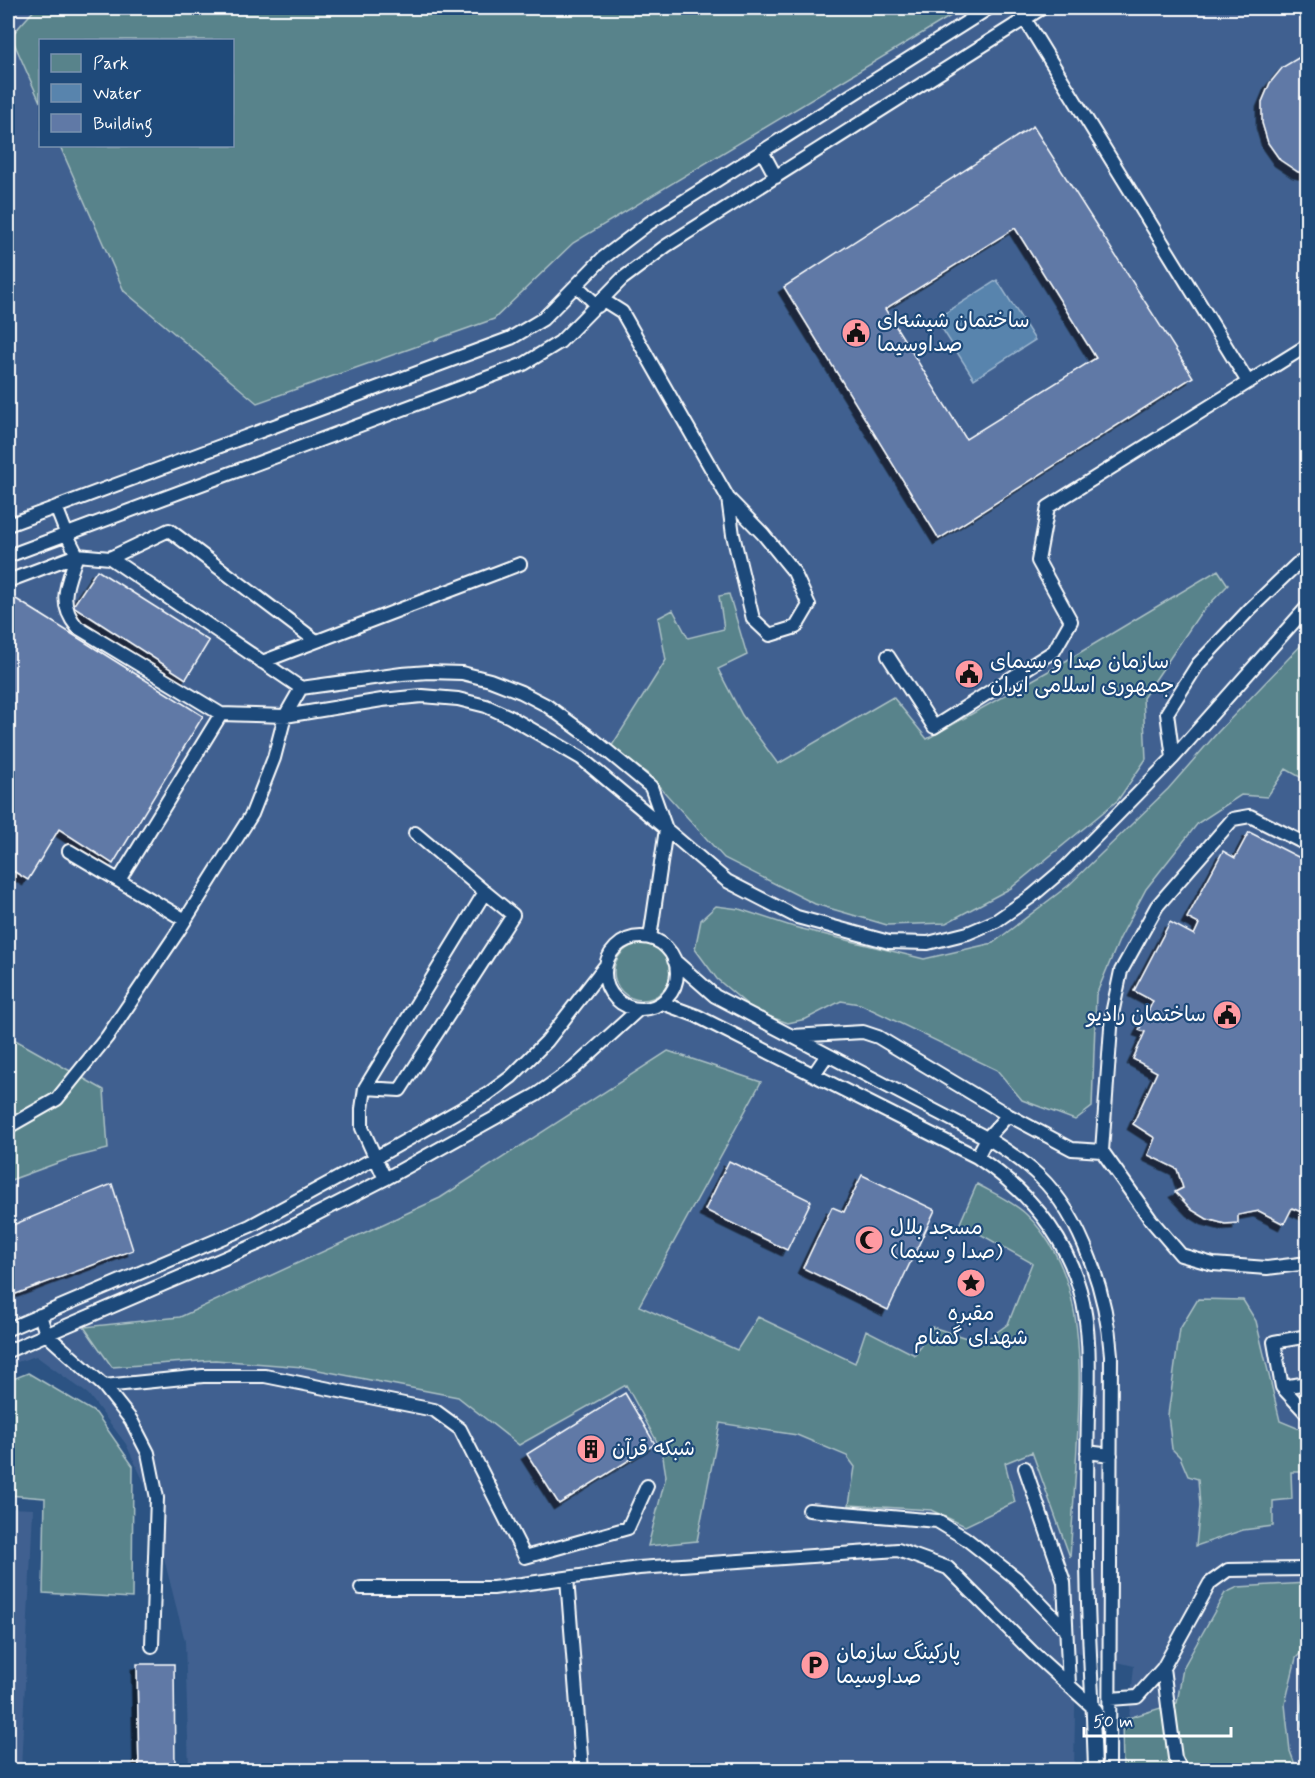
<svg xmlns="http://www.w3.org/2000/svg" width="1315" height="1778" viewBox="0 0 1315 1778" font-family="Mynerve,'Playpen Sans Arabic',sans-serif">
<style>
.built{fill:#406190;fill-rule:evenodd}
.green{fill:#58838b;stroke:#acc1c5;stroke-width:1.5}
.water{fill:#5884ad;stroke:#9bb5ce;stroke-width:1.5}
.building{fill:#6079a6;stroke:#fff;stroke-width:1.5;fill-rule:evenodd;filter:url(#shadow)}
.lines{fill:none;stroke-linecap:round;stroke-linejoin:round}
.lane-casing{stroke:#fff;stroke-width:16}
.lane{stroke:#1f4a7a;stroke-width:12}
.labels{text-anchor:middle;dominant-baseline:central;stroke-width:4.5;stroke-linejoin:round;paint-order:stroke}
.poi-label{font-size:21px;fill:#fff;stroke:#1f4a7a;text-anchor:start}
</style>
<defs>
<filter id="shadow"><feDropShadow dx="-5.5" dy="5.5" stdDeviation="0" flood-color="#0009"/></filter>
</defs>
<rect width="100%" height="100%" fill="#2c5383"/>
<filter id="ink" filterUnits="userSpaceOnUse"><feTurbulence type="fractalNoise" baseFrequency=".0167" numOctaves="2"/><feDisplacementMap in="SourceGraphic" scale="12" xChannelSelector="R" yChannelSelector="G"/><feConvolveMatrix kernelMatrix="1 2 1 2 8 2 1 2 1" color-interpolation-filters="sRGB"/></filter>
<g filter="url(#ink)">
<path class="built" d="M 8,8 L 1307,8 L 1307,1770 L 1124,1770 L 1134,1666 L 1076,1652 L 1074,1770 L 189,1770 L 185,1641 L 145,1484 L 126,1444 L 88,1394 L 36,1356 L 8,1365 ZM 40,40 L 232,40 L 232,146 L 40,146 Z
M 8,1508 L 33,1509 L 21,1770 L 8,1770 Z"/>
<path class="green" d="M 36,8 L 964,8 L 573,243 L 494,319 L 257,403 L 124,291 L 60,146 L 232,146 L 232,40 L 40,40 L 40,102 L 11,36 Z
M 1218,570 L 1228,585 L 1199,615 L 1143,698 L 1146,759 L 1118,800 L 1011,888 L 946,923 L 887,925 L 815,904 L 724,858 L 648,774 L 611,747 L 666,660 L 658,618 L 673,610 L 688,638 L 724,629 L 719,596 L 729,594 L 747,655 L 718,669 L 742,715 L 778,764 L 893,697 L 927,739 L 1054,668 Z
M 1307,639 L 1307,781 L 1286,769 L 1267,797 L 1241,795 L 1198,823 L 1146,889 L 1120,938 L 1096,995 L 1092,1107 L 1075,1120 L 1022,1100 L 997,1070 L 860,1004 L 841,1001 L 806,1019 L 788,1023 L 756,1012 L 717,979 L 695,949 L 701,920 L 716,906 L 739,909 L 794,927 L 924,959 L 993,943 L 1069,885 L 1168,789 L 1218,732 Z
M614 972a28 28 0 1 1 56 0a28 28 0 1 1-56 0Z
M 10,1037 L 104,1090 L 108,1149 L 71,1158 L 11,1180 L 8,1183 L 8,1038 Z
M 668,1051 L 761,1082 L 639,1306 L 737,1350 L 758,1317 L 855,1363 L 866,1330 L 915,1355 L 932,1327 L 982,1343 L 1008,1324 L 1032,1263 L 960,1223 L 977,1184 C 993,1193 1014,1202 1027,1215 C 1083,1270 1081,1354 1078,1426 C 1076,1470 1073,1513 1070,1557 L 1032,1452 L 1005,1463 L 1015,1502 L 965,1526 L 931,1510 L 849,1505 L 855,1467 L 847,1456 L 797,1435 L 720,1423 L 697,1541 L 648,1546 L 666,1476 L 662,1451 L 626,1385 L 519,1445 L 458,1397 L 303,1367 L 215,1360 L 112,1367 L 84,1327 L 180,1317 L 440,1198 Z
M 1198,1299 L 1243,1300 L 1256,1321 L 1280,1421 L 1307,1432 L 1308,1472 L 1291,1472 L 1292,1499 L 1273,1501 L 1273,1526 L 1243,1530 L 1196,1546 L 1200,1506 L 1198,1479 L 1188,1476 L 1180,1457 L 1172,1449 L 1168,1415 L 1180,1329 Z
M 28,1373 L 96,1413 L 133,1466 L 132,1598 L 43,1593 L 45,1498 L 8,1495 L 8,1381 Z
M 1307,1583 L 1307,1646 L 1296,1658 L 1285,1704 L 1290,1751 L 1297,1770 L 1123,1770 L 1122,1720 L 1177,1703 L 1183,1668 L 1225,1593 L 1238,1587 Z"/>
<path class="water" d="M 997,280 L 1035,340 L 974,379 L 936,319 Z
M 1304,1689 L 1307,1690 L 1307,1751 L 1300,1717 Z"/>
<path class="building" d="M 1308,55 L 1308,174 L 1298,172 L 1280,160 L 1268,143 L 1262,123 L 1262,102 L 1270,83 L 1283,67 L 1300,57 Z
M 1033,126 L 1193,377 L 939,539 L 784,287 ZM 1015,228 L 1096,358 L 966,439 L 885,309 Z
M 97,570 L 209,641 L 186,679 L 73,606 Z
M 16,599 L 203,716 L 113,864 L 59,829 L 28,880 L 8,868 L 8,602 Z
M 1249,832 L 1308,862 L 1308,1215 L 1292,1208 L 1284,1224 L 1259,1211 L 1238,1215 L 1238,1223 L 1225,1224 L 1207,1219 L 1192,1210 L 1175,1192 L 1183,1188 L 1177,1169 L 1148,1155 L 1155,1138 L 1133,1124 L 1157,1072 L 1133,1059 L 1145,1032 L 1139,1030 L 1153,1001 L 1134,991 L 1170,922 L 1194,935 L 1199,924 L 1187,918 L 1223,851 L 1235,858 Z
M 729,1161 L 811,1201 L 787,1250 L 705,1210 Z
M 862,1175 L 935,1210 L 888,1310 L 803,1268 L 832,1207 L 844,1212 Z
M 112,1184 L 133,1250 L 8,1297 L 8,1227 Z
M 625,1393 L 655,1444 L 559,1504 L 527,1454 Z
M 137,1664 L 174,1664 L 175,1770 L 139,1770 Z"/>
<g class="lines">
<g class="lane-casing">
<path id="lane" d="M 1018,8 L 1248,382
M 762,151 L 776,177
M 577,286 L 598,306
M 603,300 L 622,312 L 728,498 L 733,535 L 753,619 L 770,635 L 796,627 L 809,605 L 794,572 L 763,534 L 728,498
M 56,507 L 67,535 L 77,555 C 68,582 56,602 77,627 L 221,714 L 285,716 L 382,700 L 422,696 L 458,699 L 486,706 L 510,717 L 581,758 L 666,829 L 650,938
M 8,525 L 511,338 L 543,319 L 603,258 L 649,223 L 989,8
M 8,556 L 524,364 L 560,342 L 622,279 L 666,246 L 1042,8
M 110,558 L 169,530 L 316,641
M 8,581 L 77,555 L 110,558 L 301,688 L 402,674 L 429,672 L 462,673 L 490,680 L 521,692 L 546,705 L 594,740 L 651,787 L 666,829 L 727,881 L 797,917 L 889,942 L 928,943 L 968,933 L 996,921 L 1032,896 L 1066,867 L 1173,758 L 1308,606
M 888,656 L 934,727 L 1054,651 L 1071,621 L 1038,561 L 1048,507 L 1308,345
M 262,662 L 520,564
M 1173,758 L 1167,713 L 1198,664 L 1251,608 L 1297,564 L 1308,559
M 1308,845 L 1250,816 L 1233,819 L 1157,906 L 1121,971 L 1112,1014 L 1102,1151 L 1151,1220 L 1181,1255 L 1213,1264 L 1267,1268 L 1308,1263
M 69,851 L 185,920
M 119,880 L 221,714
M605 973a36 36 0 1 1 72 0a36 36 0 1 1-72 0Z
M 674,960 L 715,996 L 987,1138 C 1005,1149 1023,1161 1039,1176 C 1083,1218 1107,1296 1111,1355 L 1109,1770
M 662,1003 L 697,1016 L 977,1157 C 1025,1189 1064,1233 1080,1290 C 1091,1330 1089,1371 1088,1412 C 1087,1453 1087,1494 1087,1535 C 1086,1613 1093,1692 1095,1770
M 792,1036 L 863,1032 L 878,1037 L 1008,1115
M 814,1074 L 827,1055
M 365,1088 L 400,1090 L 513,915 L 485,892
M 8,1127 L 57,1099 L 107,1037 L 177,933 L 252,814 L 274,758 L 285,716 L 301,688
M 977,1157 L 987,1138 L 1008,1115 L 1072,1149 L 1102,1151
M 385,1179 L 362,1128 L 362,1109 L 365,1088 L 485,892 L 415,833
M 40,1315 L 46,1334 L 104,1386 L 131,1420 L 148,1453 L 157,1498 L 152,1646
M 8,1329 L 250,1226 L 375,1158 L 488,1094 L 511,1077 L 547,1041 L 606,965
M 1308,1336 L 1274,1342 L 1282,1387 L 1308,1383
M 8,1351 L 262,1242 L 385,1179 L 536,1095 L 574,1068 L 639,1009
M 104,1386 L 203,1376 L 265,1376 L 434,1410 L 460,1429 L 525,1557 L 628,1528 L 647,1486
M 1282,1387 L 1308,1415
M 1087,1452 L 1111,1455
M 1025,1468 L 1064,1582 L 1069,1685
M 809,1510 L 937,1521 L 965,1538 L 1016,1578 L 1066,1630
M 567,1578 L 582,1770
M 361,1588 L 493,1588 L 639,1568 L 898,1550 L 948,1568 L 1032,1652 L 1096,1710
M 1163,1668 L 1175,1758 L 1181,1770
M 1110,1699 L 1137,1697 L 1163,1668 L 1210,1583 L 1228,1570 L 1308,1569"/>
</g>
<use href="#lane" class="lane"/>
</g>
</g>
<defs>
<g id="civic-disc" transform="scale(1.5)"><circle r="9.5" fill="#ff9aa2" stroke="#1f4a7a"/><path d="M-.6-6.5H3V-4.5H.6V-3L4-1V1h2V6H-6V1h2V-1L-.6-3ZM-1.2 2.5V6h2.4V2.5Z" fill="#111"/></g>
<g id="mosque-disc" transform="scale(1.5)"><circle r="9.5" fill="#ff9aa2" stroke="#1f4a7a"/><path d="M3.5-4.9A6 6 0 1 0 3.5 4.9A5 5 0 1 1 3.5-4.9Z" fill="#111"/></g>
<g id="sight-disc" transform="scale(1.5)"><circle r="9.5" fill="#ff9aa2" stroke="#1f4a7a"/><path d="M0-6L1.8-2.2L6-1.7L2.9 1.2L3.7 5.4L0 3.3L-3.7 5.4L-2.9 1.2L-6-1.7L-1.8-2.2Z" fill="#111"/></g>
<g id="building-disc" transform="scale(1.5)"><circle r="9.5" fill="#ff9aa2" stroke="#1f4a7a"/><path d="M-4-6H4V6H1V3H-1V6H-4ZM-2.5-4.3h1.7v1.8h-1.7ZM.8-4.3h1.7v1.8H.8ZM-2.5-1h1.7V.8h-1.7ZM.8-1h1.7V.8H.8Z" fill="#111"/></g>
<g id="parking-disc" transform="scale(1.5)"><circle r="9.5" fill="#ff9aa2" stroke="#1f4a7a"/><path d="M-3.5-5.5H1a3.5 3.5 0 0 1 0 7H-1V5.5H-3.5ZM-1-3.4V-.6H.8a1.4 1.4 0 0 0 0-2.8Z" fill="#111"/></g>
</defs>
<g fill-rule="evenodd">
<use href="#civic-disc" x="856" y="333"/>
<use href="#civic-disc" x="969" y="674"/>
<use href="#civic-disc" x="1227" y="1015"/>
<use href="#mosque-disc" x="869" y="1240"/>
<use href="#sight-disc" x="971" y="1283"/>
<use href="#building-disc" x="591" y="1449"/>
<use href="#parking-disc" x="815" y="1665"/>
</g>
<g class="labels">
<g class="poi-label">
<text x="877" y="321">ساختمان شیشه‌ای<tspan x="877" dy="24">صداوسیما</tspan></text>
<text x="990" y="662">سازمان صدا و سیمای<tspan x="990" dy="24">جمهوری اسلامی ایران</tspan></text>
<text x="1206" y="1015" text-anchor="end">ساختمان رادیو</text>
<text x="890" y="1228">مسجد بلال<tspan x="890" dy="24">(صدا و سیما)</tspan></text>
<text x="971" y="1314" text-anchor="middle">مقبره<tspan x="971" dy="24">شهدای گمنام</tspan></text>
<text x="612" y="1449">شبکه قرآن</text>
<text x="836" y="1653">پارکینگ سازمان<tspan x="836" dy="24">صداوسیما</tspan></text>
</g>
</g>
<rect width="1315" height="1778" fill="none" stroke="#1f4a7a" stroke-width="30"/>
<rect x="15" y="15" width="1285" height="1748" fill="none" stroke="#fff" stroke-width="2" filter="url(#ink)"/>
<rect x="39" y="39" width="195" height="108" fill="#1f4a7a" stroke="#7992af" stroke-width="1.5"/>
<rect x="51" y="54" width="30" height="18" fill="#58838b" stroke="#7992af" stroke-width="1.5"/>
<text x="93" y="69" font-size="18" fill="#ffffff">Park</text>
<rect x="51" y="84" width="30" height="18" fill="#5884ad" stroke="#7992af" stroke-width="1.5"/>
<text x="93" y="99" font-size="18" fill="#ffffff">Water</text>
<rect x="51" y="114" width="30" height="18" fill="#6079a6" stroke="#7992af" stroke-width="1.5"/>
<text x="93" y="129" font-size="18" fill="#ffffff">Building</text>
<path d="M1084 1727v9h147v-9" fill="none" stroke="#ffffff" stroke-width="3"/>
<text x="1093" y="1727" font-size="18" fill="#ffffff" stroke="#1f4a7a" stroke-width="4.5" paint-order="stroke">50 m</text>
</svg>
